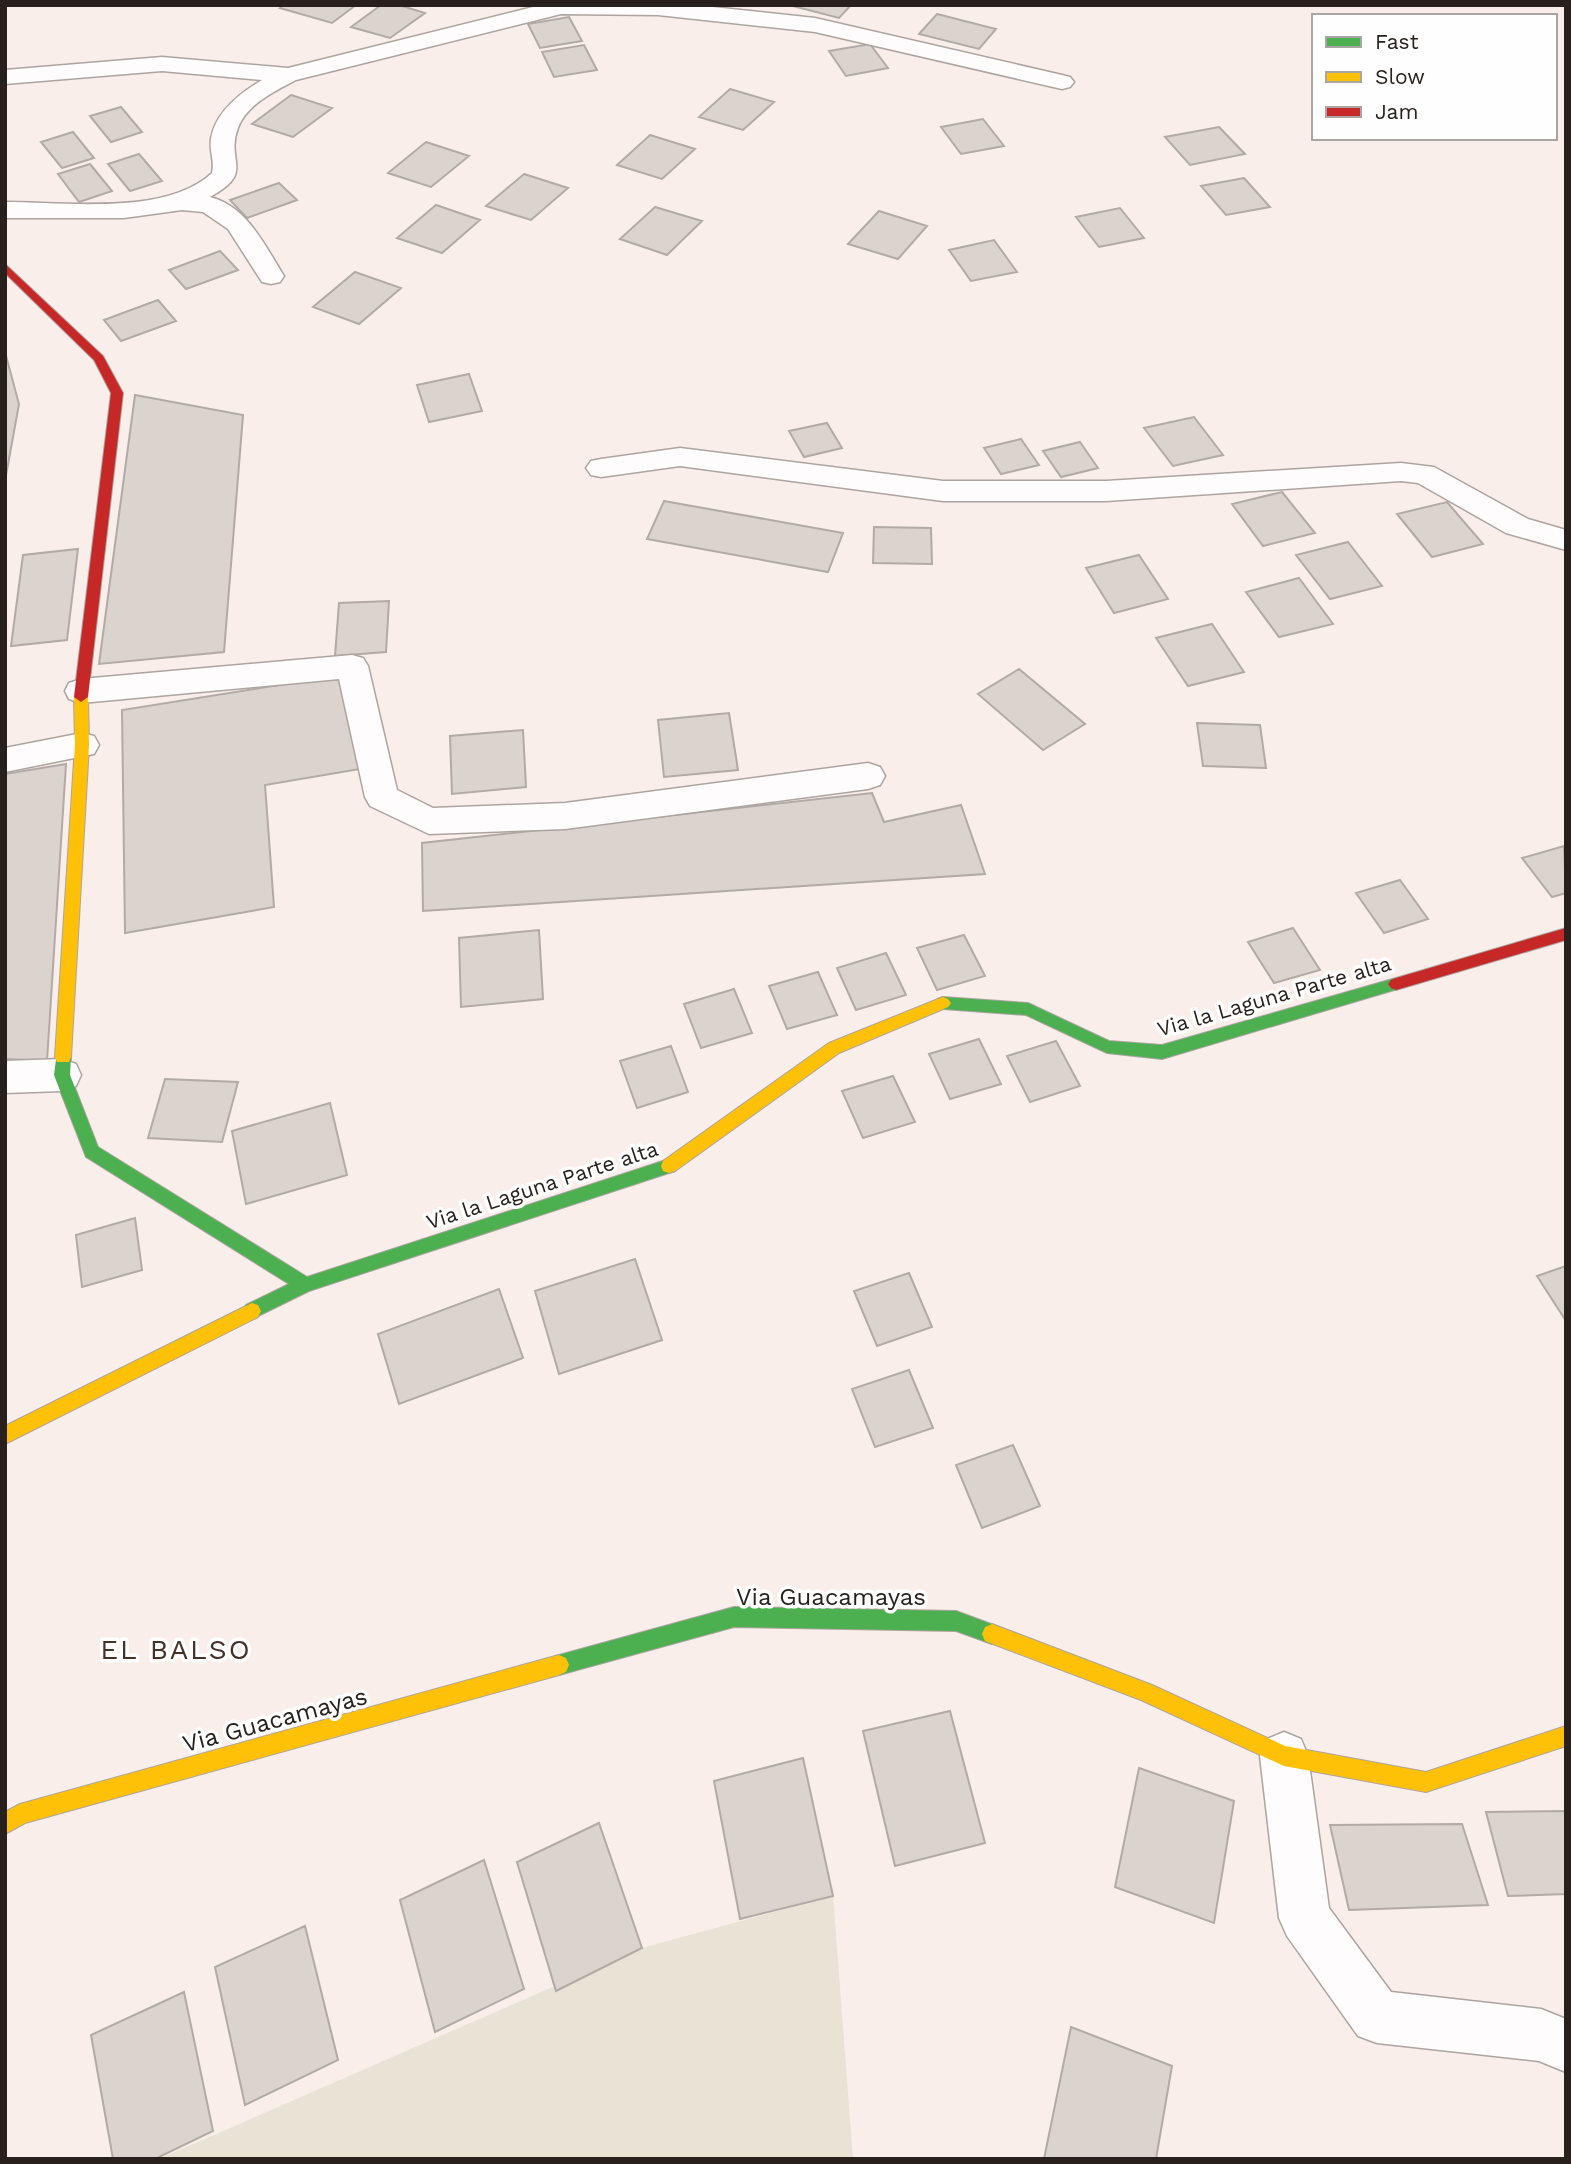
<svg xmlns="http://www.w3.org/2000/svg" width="1571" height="2164" viewBox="0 0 1571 2164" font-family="'Work Sans',sans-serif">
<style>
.green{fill:#e8e3d4}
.building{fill:#dbd4ce;stroke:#b2aaa5;stroke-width:2}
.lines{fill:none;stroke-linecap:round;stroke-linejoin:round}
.street-casing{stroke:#ada4a0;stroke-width:3}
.fast-casing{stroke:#ada4a0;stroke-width:2}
.slow-casing{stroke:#ada4a0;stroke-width:2}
.jam-casing{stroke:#ada4a0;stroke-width:2}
.street{fill:#fefcfc;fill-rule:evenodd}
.fast{fill:#4caf50;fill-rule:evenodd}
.slow{fill:#ffc107;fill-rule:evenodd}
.jam{fill:#c62828;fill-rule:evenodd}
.labels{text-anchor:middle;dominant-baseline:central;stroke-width:7;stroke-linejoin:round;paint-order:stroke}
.street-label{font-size:21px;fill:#28201c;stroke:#fefefe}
.near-street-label{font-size:24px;fill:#28201c;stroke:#fefefe}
.near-neighbourhood-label{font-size:28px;letter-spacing:2px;fill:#443229;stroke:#fefefe}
</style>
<rect width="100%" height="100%" fill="#f9eee9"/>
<path class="green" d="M 833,1896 L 853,2159 L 159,2159 L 642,1948 Z"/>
<path class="building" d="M 284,5 L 356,5 L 332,23 L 280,8 Z
M 381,5 L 399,5 L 425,13 L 390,38 L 351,27 Z
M 789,5 L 851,5 L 839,18 Z
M 937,14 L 996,29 L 979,49 L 919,34 Z
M 569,17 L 582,41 L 540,48 L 528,24 Z
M 870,44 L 888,68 L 846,76 L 829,51 Z
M 584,45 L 597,70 L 554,77 L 542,52 Z
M 730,89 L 774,102 L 743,130 L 699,117 Z
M 291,95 L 332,108 L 293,137 L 252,124 Z
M 121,107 L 142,132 L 111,142 L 90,116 Z
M 983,119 L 1004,146 L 961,154 L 941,127 Z
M 1219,127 L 1245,154 L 1190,165 L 1165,137 Z
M 73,132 L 94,158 L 62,168 L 41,142 Z
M 650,135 L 695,149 L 662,179 L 617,165 Z
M 426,142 L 469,156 L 431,187 L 388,173 Z
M 139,154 L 162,181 L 130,191 L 108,164 Z
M 90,164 L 112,191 L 79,202 L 58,174 Z
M 524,174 L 568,188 L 531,220 L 486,206 Z
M 1244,178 L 1270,207 L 1226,215 L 1201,186 Z
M 279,183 L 297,200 L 247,218 L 230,200 Z
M 436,205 L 480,220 L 442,253 L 397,238 Z
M 655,207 L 702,221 L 667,255 L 620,239 Z
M 1120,208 L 1144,238 L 1099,247 L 1076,217 Z
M 879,211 L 927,226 L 898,259 L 848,244 Z
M 994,240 L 1017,272 L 971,281 L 949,250 Z
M 220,251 L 238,270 L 186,289 L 169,270 Z
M 355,272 L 401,288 L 359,324 L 313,307 Z
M 158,300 L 176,321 L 121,341 L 104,320 Z
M 5,352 L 19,404 L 5,481 Z
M 469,374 L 482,411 L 429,422 L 417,385 Z
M 135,395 L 243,415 L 224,652 L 99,664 Z
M 1194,417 L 1223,455 L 1173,466 L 1144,428 Z
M 827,423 L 842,448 L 804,457 L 789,431 Z
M 1021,439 L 1039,465 L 1001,474 L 984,448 Z
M 1080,442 L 1098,468 L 1061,477 L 1043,451 Z
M 1282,492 L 1315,533 L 1263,546 L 1232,504 Z
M 664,501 L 843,533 L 828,572 L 647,539 Z
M 1447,502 L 1483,544 L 1432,557 L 1397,514 Z
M 874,527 L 931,528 L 932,564 L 873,563 Z
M 1348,542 L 1382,586 L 1330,599 L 1296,555 Z
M 78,549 L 67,640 L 11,646 L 23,555 Z
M 1139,555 L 1168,599 L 1114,613 L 1086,568 Z
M 1299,578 L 1333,624 L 1279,637 L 1246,592 Z
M 389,601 L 386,652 L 335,656 L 339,603 Z
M 1212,624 L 1244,672 L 1188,686 L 1156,638 Z
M 1019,669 L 1085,724 L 1043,750 L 978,694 Z
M 348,674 L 360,769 L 265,785 L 274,907 L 125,933 L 122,710 Z
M 729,713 L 738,770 L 664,777 L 658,720 Z
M 1197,723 L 1260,725 L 1266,768 L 1203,766 Z
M 523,730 L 526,787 L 452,794 L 450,736 Z
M 66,764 L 47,1061 L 5,1059 L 5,774 Z
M 872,793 L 884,822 L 961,805 L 985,874 L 423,911 L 422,843 Z
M 1564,846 L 1566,893 L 1552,897 L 1522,858 Z
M 1400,880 L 1428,919 L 1384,933 L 1356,893 Z
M 1293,928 L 1320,970 L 1274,983 L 1248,942 Z
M 539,930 L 543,999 L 461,1007 L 459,938 Z
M 964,935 L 985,976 L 937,990 L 917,948 Z
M 886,953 L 906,995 L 856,1010 L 837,968 Z
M 818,972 L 837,1015 L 787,1029 L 769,986 Z
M 734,989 L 752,1033 L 701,1048 L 684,1004 Z
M 979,1039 L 1001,1084 L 950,1099 L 929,1054 Z
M 1056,1041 L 1080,1086 L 1030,1102 L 1007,1056 Z
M 671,1046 L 688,1092 L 637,1108 L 620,1061 Z
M 893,1076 L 915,1122 L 863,1138 L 842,1091 Z
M 165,1079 L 238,1082 L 222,1142 L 148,1138 Z
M 330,1103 L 347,1175 L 246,1204 L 232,1131 Z
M 135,1218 L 142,1270 L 82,1287 L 76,1235 Z
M 635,1259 L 662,1340 L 559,1374 L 535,1291 Z
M 1566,1266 L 1566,1321 L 1537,1276 Z
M 909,1273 L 932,1327 L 877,1346 L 854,1291 Z
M 499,1289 L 523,1358 L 399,1404 L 378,1334 Z
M 909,1370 L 933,1428 L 875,1447 L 852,1389 Z
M 1013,1445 L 1040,1506 L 982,1528 L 956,1465 Z
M 950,1711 L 985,1843 L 895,1866 L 863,1731 Z
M 803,1758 L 833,1896 L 740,1919 L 714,1781 Z
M 1139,1768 L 1234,1801 L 1214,1923 L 1115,1887 Z
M 1566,1811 L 1566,1894 L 1508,1896 L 1486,1812 Z
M 599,1823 L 642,1948 L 556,1991 L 517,1862 Z
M 1462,1824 L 1488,1905 L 1349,1910 L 1330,1825 Z
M 484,1860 L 524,1989 L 435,2032 L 400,1900 Z
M 305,1926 L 338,2060 L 245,2105 L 215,1967 Z
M 184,1992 L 213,2131 L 155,2159 L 113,2159 L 91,2035 Z
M 1071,2027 L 1172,2066 L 1156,2159 L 1044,2159 Z"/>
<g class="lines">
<g class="street-casing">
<path id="street" d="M 541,5 L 694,5 L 815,18 L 1062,75 L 1070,77 L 1074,82 L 1070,87 L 1062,89 L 815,32 L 658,15 L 561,14 L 296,80 C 275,91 247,104 238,128 C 225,162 256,172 210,197 C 247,206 265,246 284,276 L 280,282 L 271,284 L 262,282 L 228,229 L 203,212 L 182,210 L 124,218 L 5,218 L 5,202 C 65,202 166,216 212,173 C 215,161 209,151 211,139 C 215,112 240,93 262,80 L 162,71 L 5,84 L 5,70 L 162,57 L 288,68 Z
M 680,448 L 943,481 L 1106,481 L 1401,463 L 1434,467 L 1528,519 L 1566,530 L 1566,550 L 1506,533 L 1418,483 L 1401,481 L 1106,501 L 943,501 L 680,466 L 601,477 L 591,475 L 586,468 L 591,461 L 601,459 Z
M 352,655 L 363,658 L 368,666 L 397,790 L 433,808 L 565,803 L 868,763 L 880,767 L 885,776 L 880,785 L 868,789 L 565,829 L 429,834 L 370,806 L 365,797 L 339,679 L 81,703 L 69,699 L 65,691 L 69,683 L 81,679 Z
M 82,733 L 94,736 L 99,745 L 94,754 L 5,772 L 5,748 Z
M 62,1059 L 76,1064 L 81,1075 L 76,1086 L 62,1091 L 5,1093 L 5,1061 Z
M 1284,1732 L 1301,1739 L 1308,1756 L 1329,1908 L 1391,1992 L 1541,2009 L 1566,2019 L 1566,2072 L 1539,2061 L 1377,2043 L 1358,2036 L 1287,1936 L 1279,1918 L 1260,1756 L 1267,1739 Z"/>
</g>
<g class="fast-casing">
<path id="fast" d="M 1396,978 L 1401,980 L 1404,984 L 1401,988 L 1162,1059 L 1107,1053 L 1026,1015 L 943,1009 L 938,1007 L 935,1003 L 938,999 L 943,997 L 1028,1003 L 1109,1041 L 1162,1045 Z
M 63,1050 L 69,1052 L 71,1057 L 70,1075 L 98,1147 L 307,1277 L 669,1159 L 675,1161 L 677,1166 L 675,1171 L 669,1173 L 309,1291 L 252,1319 L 246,1317 L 243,1311 L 246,1305 L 289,1284 L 86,1157 L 54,1075 L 57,1052 Z
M 734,1607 L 956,1611 L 999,1627 L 1002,1634 L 999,1641 L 992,1644 L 956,1631 L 734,1627 L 559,1675 L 552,1672 L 549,1665 L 552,1658 L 559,1655 Z"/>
</g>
<g class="slow-casing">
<path id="slow" d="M 81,692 L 88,697 L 89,745 L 71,1057 L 69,1062 L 57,1062 L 55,1057 L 75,745 L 74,697 Z
M 943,997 L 948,999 L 951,1003 L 948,1007 L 839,1053 L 675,1171 L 669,1173 L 663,1171 L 661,1166 L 663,1161 L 829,1043 Z
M 252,1303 L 258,1305 L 261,1311 L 258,1317 L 5,1444 L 5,1426 Z
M 992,1624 L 1152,1685 L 1285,1746 L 1426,1772 L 1566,1726 L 1566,1746 L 1426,1792 L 1284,1766 L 1141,1700 L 985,1641 L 982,1634 L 985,1627 Z
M 559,1655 L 566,1658 L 569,1665 L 566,1672 L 559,1675 L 25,1823 L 5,1834 L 5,1812 L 20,1804 Z"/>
</g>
<g class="jam-casing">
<path id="jam" d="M 5,264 L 103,356 L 123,393 L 88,697 L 81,702 L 74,697 L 111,393 L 94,360 L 5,273 Z
M 1566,928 L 1566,940 L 1396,990 L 1391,988 L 1388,984 L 1391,980 L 1396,978 Z"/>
</g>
<use href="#street" class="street"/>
<use href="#fast" class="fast"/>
<use href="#slow" class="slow"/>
<use href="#jam" class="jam"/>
</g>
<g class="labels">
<g class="street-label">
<text transform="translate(1274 996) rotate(-16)">Via la Laguna Parte alta</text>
<text transform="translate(542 1185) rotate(-18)">Via la Laguna Parte alta</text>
</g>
<g class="near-street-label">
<text x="831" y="1597">Via Guacamayas</text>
<text transform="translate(275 1720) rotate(-15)">Via Guacamayas</text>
</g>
<g class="near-neighbourhood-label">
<text x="176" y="1649">EL BALSO</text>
</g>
</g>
<rect width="1571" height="2164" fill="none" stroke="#28201c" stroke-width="14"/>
<rect x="1312" y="14" width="245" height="126" fill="#fefefe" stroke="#a8a5a4" stroke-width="2"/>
<rect x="1326" y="37" width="35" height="10" fill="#4caf50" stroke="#a8a5a4" stroke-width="2"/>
<text x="1375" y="49" font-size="21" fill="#28201c">Fast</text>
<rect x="1326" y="72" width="35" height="10" fill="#ffc107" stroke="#a8a5a4" stroke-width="2"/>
<text x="1375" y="84" font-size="21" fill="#28201c">Slow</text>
<rect x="1326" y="107" width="35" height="10" fill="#c62828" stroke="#a8a5a4" stroke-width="2"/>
<text x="1375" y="119" font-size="21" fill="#28201c">Jam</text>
</svg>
